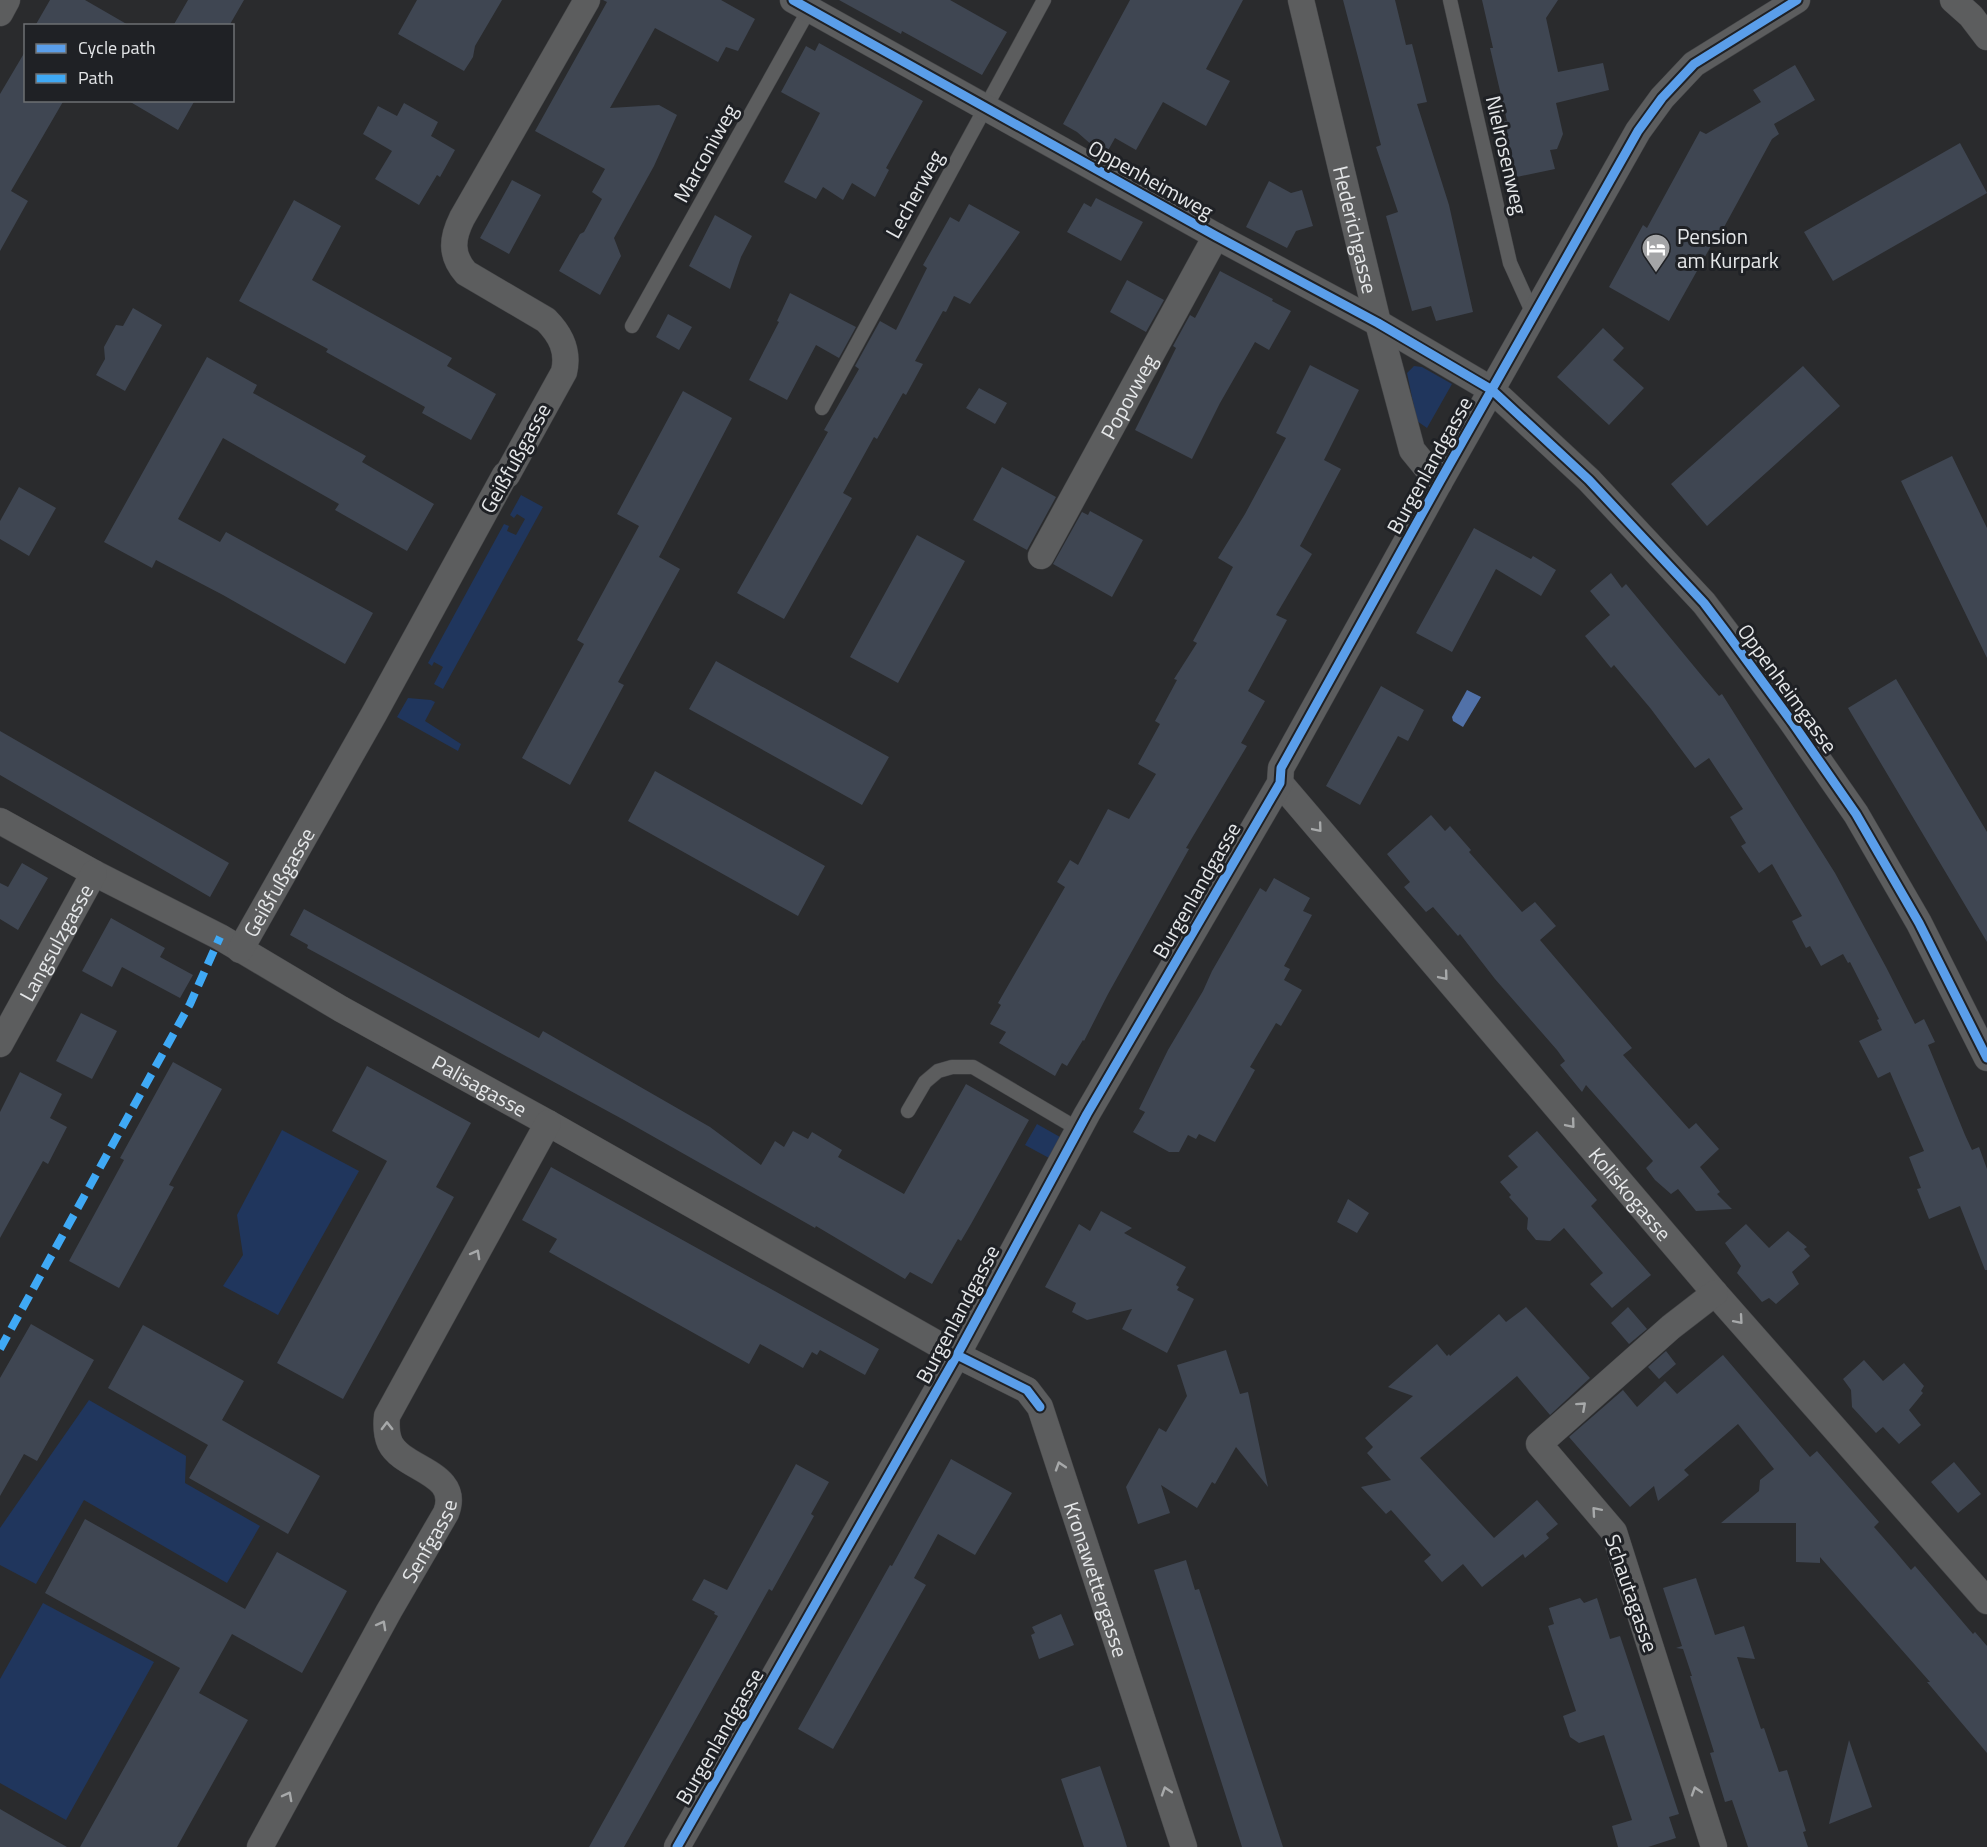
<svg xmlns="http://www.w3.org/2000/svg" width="1987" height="1847" viewBox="0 0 1987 1847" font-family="'Titillium Web',sans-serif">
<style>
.green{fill:#20365d}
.water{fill:#5171a8}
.building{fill:#3f4652}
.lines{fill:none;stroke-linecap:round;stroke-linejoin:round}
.service-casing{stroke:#454648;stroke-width:15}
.minor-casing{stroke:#454648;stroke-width:27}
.service{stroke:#5c5d5e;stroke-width:14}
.minor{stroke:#5c5d5e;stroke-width:26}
.quiet{stroke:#3fa9f5;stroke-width:8;stroke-dasharray:15 8;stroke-linecap:butt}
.cycleway-casing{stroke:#1f2125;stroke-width:13}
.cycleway{stroke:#5a9eea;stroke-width:9}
.oneway{stroke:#a7a9aa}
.labels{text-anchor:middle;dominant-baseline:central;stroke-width:6;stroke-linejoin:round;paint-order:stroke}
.street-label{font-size:21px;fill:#e5e7e9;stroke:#1f2125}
.poi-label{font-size:21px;fill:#e5e7e9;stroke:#1f2125;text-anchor:start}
</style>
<rect width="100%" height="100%" fill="#2a2b2d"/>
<path class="green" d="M 1414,366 L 1422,367 L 1452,384 L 1427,428 L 1417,421 L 1408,378 L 1407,373 Z
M 521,495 L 543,507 L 443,689 L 434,684 L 443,667 L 434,662 L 432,666 L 428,663 L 504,524 L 509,526 L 507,531 L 516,535 L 525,519 L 517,514 L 514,518 L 510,515 Z
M 408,698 L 431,700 L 435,702 L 425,721 L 461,744 L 458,751 L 397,717 Z
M 1037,1124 L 1060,1137 L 1049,1158 L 1025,1145 Z
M 282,1130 L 359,1171 L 278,1315 L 223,1286 L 243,1255 L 237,1215 Z
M 89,1400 L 186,1456 L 185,1483 L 260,1526 L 227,1583 L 84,1500 L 36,1584 L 0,1565 L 0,1528 Z
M 43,1603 L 154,1662 L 66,1820 L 0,1783 L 0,1679 Z"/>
<path class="water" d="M 1467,690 L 1481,697 L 1463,727 L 1453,721 L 1452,717 Z"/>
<path class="building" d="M 50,0 L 85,0 L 130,26 L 35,26 Z
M 188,0 L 244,0 L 229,26 L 173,26 Z
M 417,0 L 502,0 L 475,46 L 473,57 L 464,71 L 398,34 Z
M 603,0 L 721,0 L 755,19 L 738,51 L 726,47 L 718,62 L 655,28 L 610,108 L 659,105 L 677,115 L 654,166 L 614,238 L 621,256 L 600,295 L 559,271 L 580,234 L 584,232 L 602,199 L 592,192 L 605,169 L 535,131 L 607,2 Z
M 839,0 L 950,0 L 1007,32 L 982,75 L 902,31 L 901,34 Z
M 1130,0 L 1243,0 L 1206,69 L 1230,81 L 1206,126 L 1163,102 L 1136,150 L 1115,138 L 1106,154 L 1093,146 L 1077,132 L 1063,124 Z
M 1343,0 L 1395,0 L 1406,45 L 1412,44 L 1427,102 L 1417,104 L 1449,205 L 1473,312 L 1436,321 L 1431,306 L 1412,311 L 1386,216 L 1398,212 L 1376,147 L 1381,145 Z
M 1482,0 L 1558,0 L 1546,18 L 1558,72 L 1603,63 L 1609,90 L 1556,103 L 1563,134 L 1557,149 L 1550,150 L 1555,169 L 1512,178 L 1499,122 L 1507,121 L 1490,48 L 1493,48 Z
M 819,43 L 923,101 L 886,168 L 889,170 L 875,197 L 852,183 L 843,200 L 823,187 L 816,199 L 784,182 L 820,113 L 781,92 L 806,46 L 815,51 Z
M 26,50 L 26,100 L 64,100 L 11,191 L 28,201 L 0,251 L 0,94 Z
M 1795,65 L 1815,100 L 1774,124 L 1779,134 L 1772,139 L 1723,229 L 1721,228 L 1669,321 L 1609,287 L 1643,225 L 1647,228 L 1700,131 L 1706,134 L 1761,102 L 1753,90 Z
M 127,100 L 195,100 L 178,130 Z
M 404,103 L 438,122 L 431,136 L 455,150 L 440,177 L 437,175 L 419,205 L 375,179 L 392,151 L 363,134 L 378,106 L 397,116 Z
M 1960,143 L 1987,193 L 1833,281 L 1804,232 Z
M 512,180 L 541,195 L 509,254 L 480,238 Z
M 1269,181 L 1291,193 L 1302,190 L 1313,226 L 1296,231 L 1287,248 L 1246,227 Z
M 1096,198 L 1143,222 L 1121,261 L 1067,232 L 1084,203 L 1091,207 Z
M 294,200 L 341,226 L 312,280 L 452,358 L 447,366 L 496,394 L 471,440 L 422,413 L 425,407 L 326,352 L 328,349 L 239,301 Z
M 969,204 L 1020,232 L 970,304 L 954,296 L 946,312 L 943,311 L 915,361 L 923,364 L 906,395 L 903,393 L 877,439 L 874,437 L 843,493 L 852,498 L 784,619 L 737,593 L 828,432 L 824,430 L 859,369 L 855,366 L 880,321 L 896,330 L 927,268 L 923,265 L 950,217 L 959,222 Z
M 715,215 L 752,236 L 741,257 L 730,289 L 689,266 Z
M 1220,271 L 1273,299 L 1272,301 L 1291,311 L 1269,350 L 1255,342 L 1220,403 L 1192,459 L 1135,430 L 1176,348 L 1173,346 L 1190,315 L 1195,318 Z
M 1127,280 L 1164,300 L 1146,332 L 1110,312 Z
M 790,293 L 856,327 L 839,358 L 816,345 L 787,400 L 749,380 L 779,322 L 777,321 Z
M 133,308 L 162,325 L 125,391 L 96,375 L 105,359 L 104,347 L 116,325 L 123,326 Z
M 668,314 L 692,327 L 679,350 L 656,337 Z
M 1603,328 L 1624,348 L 1613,360 L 1644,388 L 1609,425 L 1557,377 Z
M 207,357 L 257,385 L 253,393 L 366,456 L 362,462 L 434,504 L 407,551 L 335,510 L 339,504 L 223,438 L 178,519 L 220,542 L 226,532 L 373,613 L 345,664 L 223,595 L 156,560 L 152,568 L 104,542 Z
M 1310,365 L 1359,390 L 1324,460 L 1341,469 L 1300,546 L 1312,554 L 1276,615 L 1287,620 L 1248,691 L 1265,701 L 1241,743 L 1247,746 L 1186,848 L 1189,849 L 1108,994 L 1084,1041 L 1083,1040 L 1067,1066 L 1062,1063 L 1055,1076 L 999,1043 L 1006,1032 L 990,1024 L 1001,1005 L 998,1003 L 1065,887 L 1057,882 L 1070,860 L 1078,865 L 1108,809 L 1129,819 L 1156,774 L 1138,764 L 1160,724 L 1155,721 L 1177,680 L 1174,679 L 1197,643 L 1193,641 L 1233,567 L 1218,558 L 1245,514 L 1286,438 L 1276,433 Z
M 1803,366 L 1840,406 L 1707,526 L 1671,484 Z
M 979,388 L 1007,403 L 995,424 L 966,408 Z
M 683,391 L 732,418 L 659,557 L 680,569 L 618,682 L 624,685 L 570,785 L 522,758 L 584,644 L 577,640 L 639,526 L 617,514 Z
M 1952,456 L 1987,528 L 1987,658 L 1901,481 Z
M 1002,467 L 1056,497 L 1027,550 L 973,520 Z
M 19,487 L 56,508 L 29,556 L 0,539 L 0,521 Z
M 1090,511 L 1143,540 L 1112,597 L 1053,564 L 1082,512 L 1088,515 Z
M 1474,528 L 1531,559 L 1533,556 L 1556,570 L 1541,596 L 1496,569 L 1452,652 L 1416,633 Z
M 917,535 L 965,561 L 898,683 L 850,657 Z
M 1611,573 L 1622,588 L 1626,584 L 1702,676 L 1719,696 L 1722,694 L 1835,873 L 1886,967 L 1915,1024 L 1924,1019 L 1935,1042 L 1928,1045 L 1965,1135 L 1972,1150 L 1979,1147 L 1987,1169 L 1987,1270 L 1985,1270 L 1960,1206 L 1929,1219 L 1917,1189 L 1921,1188 L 1909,1157 L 1924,1151 L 1890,1072 L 1878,1078 L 1859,1041 L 1882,1030 L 1877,1020 L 1879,1019 L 1850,962 L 1848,963 L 1843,954 L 1821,966 L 1810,946 L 1806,948 L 1792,921 L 1802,916 L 1772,864 L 1759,873 L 1741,846 L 1746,843 L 1730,817 L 1743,809 L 1709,758 L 1695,768 L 1651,709 L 1614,665 L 1611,668 L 1585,636 L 1610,615 L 1590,591 Z
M 716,661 L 889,757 L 862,805 L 689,709 Z
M 1896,679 L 1987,832 L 1987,942 L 1848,708 Z
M 1381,686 L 1424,710 L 1408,741 L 1398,736 L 1360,805 L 1326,786 Z
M 0,731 L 229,863 L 210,897 L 0,775 Z
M 655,771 L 825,866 L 798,916 L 628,821 Z
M 1431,815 L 1445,831 L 1450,826 L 1471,850 L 1469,852 L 1522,912 L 1535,902 L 1556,926 L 1540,940 L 1632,1048 L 1623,1055 L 1689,1129 L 1696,1123 L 1719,1149 L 1700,1167 L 1720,1192 L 1717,1194 L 1732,1209 L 1696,1211 L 1678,1189 L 1671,1194 L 1655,1180 L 1646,1168 L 1653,1161 L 1586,1085 L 1582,1092 L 1560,1065 L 1565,1061 L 1557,1050 L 1495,979 L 1460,934 L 1458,936 L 1433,907 L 1426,912 L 1404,887 L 1410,882 L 1387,854 Z
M 22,863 L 48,878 L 18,930 L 0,919 L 0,883 L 8,887 Z
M 1274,878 L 1310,898 L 1303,911 L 1312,915 L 1284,966 L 1290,969 L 1284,980 L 1302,990 L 1281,1026 L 1276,1023 L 1250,1067 L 1255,1070 L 1215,1142 L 1199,1134 L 1196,1139 L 1188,1135 L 1179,1152 L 1169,1152 L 1133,1132 L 1145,1112 L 1139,1109 L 1168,1050 L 1203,991 L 1212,971 L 1260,888 L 1266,892 Z
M 304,909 L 539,1038 L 543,1031 L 710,1127 L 761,1165 L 775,1141 L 784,1147 L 793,1131 L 808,1139 L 812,1132 L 842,1150 L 838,1157 L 904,1194 L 966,1084 L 1029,1120 L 971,1224 L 961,1241 L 958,1239 L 932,1284 L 910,1272 L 905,1279 L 816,1226 L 815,1228 L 624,1120 L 307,948 L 308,945 L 290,935 Z
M 111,918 L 165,948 L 160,957 L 193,975 L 180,998 L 122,967 L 112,987 L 82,971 Z
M 81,1013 L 117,1031 L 92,1079 L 56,1061 Z
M 173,1062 L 222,1089 L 169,1185 L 174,1187 L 119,1288 L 69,1261 L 124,1160 L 120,1158 Z
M 367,1066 L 471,1123 L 436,1187 L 454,1197 L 343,1399 L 277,1363 L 387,1161 L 332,1131 Z
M 20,1072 L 62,1094 L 50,1118 L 67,1127 L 48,1164 L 43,1161 L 0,1238 L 0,1112 Z
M 1537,1131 L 1597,1200 L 1591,1206 L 1651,1275 L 1612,1308 L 1590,1284 L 1603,1273 L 1564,1228 L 1550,1241 L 1536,1240 L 1527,1229 L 1528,1218 L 1509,1197 L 1511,1195 L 1500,1182 L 1518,1167 L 1508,1156 Z
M 551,1167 L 879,1349 L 865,1375 L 820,1350 L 817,1355 L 812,1352 L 803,1368 L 760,1344 L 749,1364 L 549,1252 L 557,1239 L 522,1220 Z
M 1348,1199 L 1369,1213 L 1357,1233 L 1337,1222 Z
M 1101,1211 L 1132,1228 L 1124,1233 L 1186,1267 L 1176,1285 L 1179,1287 L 1177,1290 L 1194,1299 L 1167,1353 L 1122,1329 L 1132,1309 L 1087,1320 L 1072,1312 L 1076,1303 L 1045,1287 L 1079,1224 L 1090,1231 Z
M 1746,1224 L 1769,1248 L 1788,1231 L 1807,1247 L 1804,1249 L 1810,1256 L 1792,1272 L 1799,1284 L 1776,1304 L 1769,1298 L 1762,1302 L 1737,1273 L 1741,1266 L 1725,1243 Z
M 1526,1307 L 1590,1378 L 1550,1415 L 1517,1376 L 1420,1458 L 1494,1538 L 1537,1500 L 1558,1524 L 1546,1534 L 1549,1538 L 1525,1558 L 1523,1554 L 1482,1587 L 1463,1564 L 1442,1582 L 1424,1561 L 1431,1555 L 1391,1510 L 1386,1514 L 1361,1487 L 1391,1480 L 1367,1453 L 1373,1447 L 1365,1438 L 1413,1396 L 1388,1387 L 1437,1344 L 1447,1356 L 1449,1354 L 1450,1356 L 1499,1314 L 1506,1322 Z
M 1628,1307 L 1647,1329 L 1629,1344 L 1611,1323 Z
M 31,1324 L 94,1360 L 37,1461 L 24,1454 L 0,1496 L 0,1378 Z
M 143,1325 L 244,1381 L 222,1420 L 320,1476 L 288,1534 L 189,1478 L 208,1445 L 108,1388 Z
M 1226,1350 L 1240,1394 L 1248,1392 L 1268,1487 L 1236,1447 L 1215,1484 L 1212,1482 L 1197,1508 L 1161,1485 L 1170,1513 L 1138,1524 L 1126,1487 L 1159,1428 L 1166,1432 L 1187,1396 L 1177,1365 Z
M 1666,1351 L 1676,1364 L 1659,1379 L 1648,1367 Z
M 1723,1355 L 1810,1457 L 1817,1451 L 1879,1522 L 1874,1527 L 1895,1551 L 1911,1570 L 1915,1566 L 1973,1634 L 1975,1632 L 1987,1646 L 1987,1753 L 1927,1682 L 1930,1682 L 1820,1557 L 1820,1563 L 1796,1562 L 1796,1523 L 1721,1523 L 1759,1491 L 1760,1480 L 1774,1469 L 1738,1424 L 1684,1470 L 1689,1475 L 1658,1501 L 1654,1486 L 1630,1507 L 1569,1437 L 1623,1390 L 1637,1407 L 1665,1381 L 1677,1394 Z
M 1864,1360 L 1883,1381 L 1904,1363 L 1924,1386 L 1921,1391 L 1923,1393 L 1909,1410 L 1921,1425 L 1899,1444 L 1883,1427 L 1876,1433 L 1852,1407 L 1851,1390 L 1843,1379 Z
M 951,1459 L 1012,1493 L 975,1555 L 938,1534 L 914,1578 L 926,1585 L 833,1749 L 798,1729 L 890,1565 L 892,1566 Z
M 1954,1462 L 1981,1494 L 1958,1513 L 1931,1482 Z
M 796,1464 L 829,1482 L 811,1514 L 814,1516 L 772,1591 L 769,1589 L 624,1847 L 589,1847 L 718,1616 L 714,1614 L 715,1612 L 692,1600 L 704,1579 L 727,1590 Z
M 85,1519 L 245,1609 L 277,1552 L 347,1591 L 302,1673 L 232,1634 L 199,1693 L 248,1720 L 177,1847 L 80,1847 L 180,1668 L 45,1593 Z
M 1186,1560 L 1195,1590 L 1199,1589 L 1283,1847 L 1242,1847 L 1154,1570 Z
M 1696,1578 L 1715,1635 L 1744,1626 L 1755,1659 L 1737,1657 L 1761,1729 L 1764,1728 L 1779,1772 L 1787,1770 L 1806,1831 L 1803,1832 L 1808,1847 L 1748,1847 L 1732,1800 L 1725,1802 L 1710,1753 L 1714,1752 L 1690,1676 L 1692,1676 L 1683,1649 L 1676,1648 L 1682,1646 L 1663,1588 Z
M 1580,1598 L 1584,1603 L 1597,1598 L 1610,1639 L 1620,1636 L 1679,1814 L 1669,1817 L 1676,1838 L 1648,1847 L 1618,1847 L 1612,1826 L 1632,1820 L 1604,1735 L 1579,1743 L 1570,1737 L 1563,1716 L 1576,1711 L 1548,1626 L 1554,1624 L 1549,1608 Z
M 1061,1614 L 1074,1645 L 1039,1659 L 1031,1635 L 1035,1633 L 1032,1627 Z
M 1849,1740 L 1872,1807 L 1829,1824 L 1839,1781 Z
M 1100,1766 L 1122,1831 L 1127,1847 L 1084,1847 L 1061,1779 Z
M 0,1809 L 19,1820 L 67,1847 L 0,1847 Z"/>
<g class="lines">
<g class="service-casing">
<path id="service" d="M 1450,0 L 1510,263 L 1534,316
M 632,326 L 811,6
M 822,408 L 1044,0
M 908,1111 L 925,1082 L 938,1071 L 952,1067 L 973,1067 L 1078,1129"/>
</g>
<g class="minor-casing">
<g id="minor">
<path d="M 793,0 L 1216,236 L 1378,323 L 1492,390 L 1589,480 L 1704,603 L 1726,632 L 1792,722 L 1856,814 L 1919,923 L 1987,1058"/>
<path id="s1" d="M 1301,0 L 1378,323 L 1412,450 L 1439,483"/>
<path d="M 1953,0 L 1971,16 L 1987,37"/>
<path d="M 0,13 L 7,0"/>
<path id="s2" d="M 1041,556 L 1216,236"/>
<path id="s3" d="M 1280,783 L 1715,1293 L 1987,1601"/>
<path id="s4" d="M 0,821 L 94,873 L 220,937 L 341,1009 L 548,1123 L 957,1355 L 1027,1390 L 1040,1407 L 1184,1847"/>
<path id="s5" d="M 240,950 L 374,714 L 505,475 L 507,475 L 564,372 C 569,351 561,335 546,320 L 466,273 C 450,255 452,238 462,218 L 587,0"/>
<path id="s6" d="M 0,1044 L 94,873"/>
<path id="s7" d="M 260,1847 L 389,1611 L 446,1513 C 462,1472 403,1470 390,1443 C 386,1434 386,1426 387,1416 L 548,1123"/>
<path d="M 677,1847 L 957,1355 L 1087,1114 L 1280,783 L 1281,768 L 1439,483 L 1638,131 L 1662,98 L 1694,64 L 1797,0"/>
<path d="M 1714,1847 L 1614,1532 L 1539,1444 L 1671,1327 L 1715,1293"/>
</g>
</g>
<use href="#service" class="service"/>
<use href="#minor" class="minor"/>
<path class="quiet" d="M 0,1349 L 190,1004 L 220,937"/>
<g class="cycleway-casing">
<path id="cycleway" d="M 793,0 L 1216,236 L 1378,323 L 1492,390 L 1589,480 L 1704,603 L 1726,632 L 1792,722 L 1856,814 L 1919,923 L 1987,1058
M 957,1355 L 1027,1390 L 1040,1407
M 677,1847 L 957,1355 L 1087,1114 L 1280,783 L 1281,768 L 1439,483 L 1638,131 L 1662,98 L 1694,64 L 1797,0"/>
</g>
<use href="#cycleway" class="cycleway"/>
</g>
<defs><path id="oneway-chevron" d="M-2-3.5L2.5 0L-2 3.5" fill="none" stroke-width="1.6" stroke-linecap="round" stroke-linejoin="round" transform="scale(1.5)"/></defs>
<g class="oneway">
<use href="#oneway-chevron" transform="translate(1318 828) rotate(50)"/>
<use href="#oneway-chevron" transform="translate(1444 976) rotate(50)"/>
<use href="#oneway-chevron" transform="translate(1571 1124) rotate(50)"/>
<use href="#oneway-chevron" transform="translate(476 1254) rotate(-61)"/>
<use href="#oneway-chevron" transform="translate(1739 1320) rotate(49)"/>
<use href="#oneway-chevron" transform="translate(1582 1406) rotate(-42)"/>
<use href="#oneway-chevron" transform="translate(387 1426) rotate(-91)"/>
<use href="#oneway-chevron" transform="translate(1060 1466) rotate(-108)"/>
<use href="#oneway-chevron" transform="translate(1596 1511) rotate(-131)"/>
<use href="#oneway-chevron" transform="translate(382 1625) rotate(-61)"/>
<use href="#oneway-chevron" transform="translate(1166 1791) rotate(-108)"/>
<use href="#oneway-chevron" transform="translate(1696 1791) rotate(-108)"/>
<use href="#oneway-chevron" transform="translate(288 1796) rotate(-62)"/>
</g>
<defs>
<g id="hotel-pin" transform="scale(1.5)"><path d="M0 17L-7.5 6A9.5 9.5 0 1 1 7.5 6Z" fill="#a4a5a7" stroke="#1f2125"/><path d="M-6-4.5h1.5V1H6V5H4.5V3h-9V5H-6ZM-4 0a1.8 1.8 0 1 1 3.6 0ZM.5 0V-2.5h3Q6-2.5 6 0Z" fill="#fff"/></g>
</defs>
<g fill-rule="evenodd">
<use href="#hotel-pin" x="1656" y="248"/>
</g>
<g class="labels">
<g class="street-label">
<text transform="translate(705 153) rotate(-61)">Marconiweg</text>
<text transform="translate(1507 155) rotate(77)">Nielrosenweg</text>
<text transform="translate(1151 179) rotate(29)">Oppenheimweg</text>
<text transform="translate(914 194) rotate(-61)">Lecherweg</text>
<text stroke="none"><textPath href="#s1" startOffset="236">Hederichgasse</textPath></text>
<text stroke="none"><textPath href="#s2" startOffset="182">Popovweg</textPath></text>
<text transform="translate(515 458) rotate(-61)">Geißfußgasse</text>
<text transform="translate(1429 465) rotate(-61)">Burgenlandgasse</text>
<text transform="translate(1788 688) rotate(54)">Oppenheimgasse</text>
<text stroke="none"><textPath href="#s5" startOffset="78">Geißfußgasse</textPath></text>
<text transform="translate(1196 890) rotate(-60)">Burgenlandgasse</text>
<text stroke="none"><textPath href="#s6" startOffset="116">Langsulzgasse</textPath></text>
<text stroke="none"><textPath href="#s4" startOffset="548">Palisagasse</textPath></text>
<text stroke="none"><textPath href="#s3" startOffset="540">Koliskogasse</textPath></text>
<text transform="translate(957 1314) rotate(-62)">Burgenlandgasse</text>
<text stroke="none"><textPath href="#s7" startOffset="350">Senfgasse</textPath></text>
<text stroke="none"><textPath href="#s4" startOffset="1377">Kronawettergasse</textPath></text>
<text transform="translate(1632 1593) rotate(71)">Schautagasse</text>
<text transform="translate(719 1736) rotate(-60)">Burgenlandgasse</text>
</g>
<g class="poi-label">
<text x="1677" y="236">Pension<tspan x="1677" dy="24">am Kurpark</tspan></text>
</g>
</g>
<rect x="24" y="24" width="210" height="78" fill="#1f2125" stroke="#6e7073" stroke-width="1.5"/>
<rect x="36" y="44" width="30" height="9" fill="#5a9eea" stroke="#6e7073" stroke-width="1.5"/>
<text x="78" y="54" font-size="18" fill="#e5e7e9">Cycle path</text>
<rect x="36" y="74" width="30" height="9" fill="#3fa9f5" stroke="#6e7073" stroke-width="1.5"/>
<text x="78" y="84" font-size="18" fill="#e5e7e9">Path</text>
</svg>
